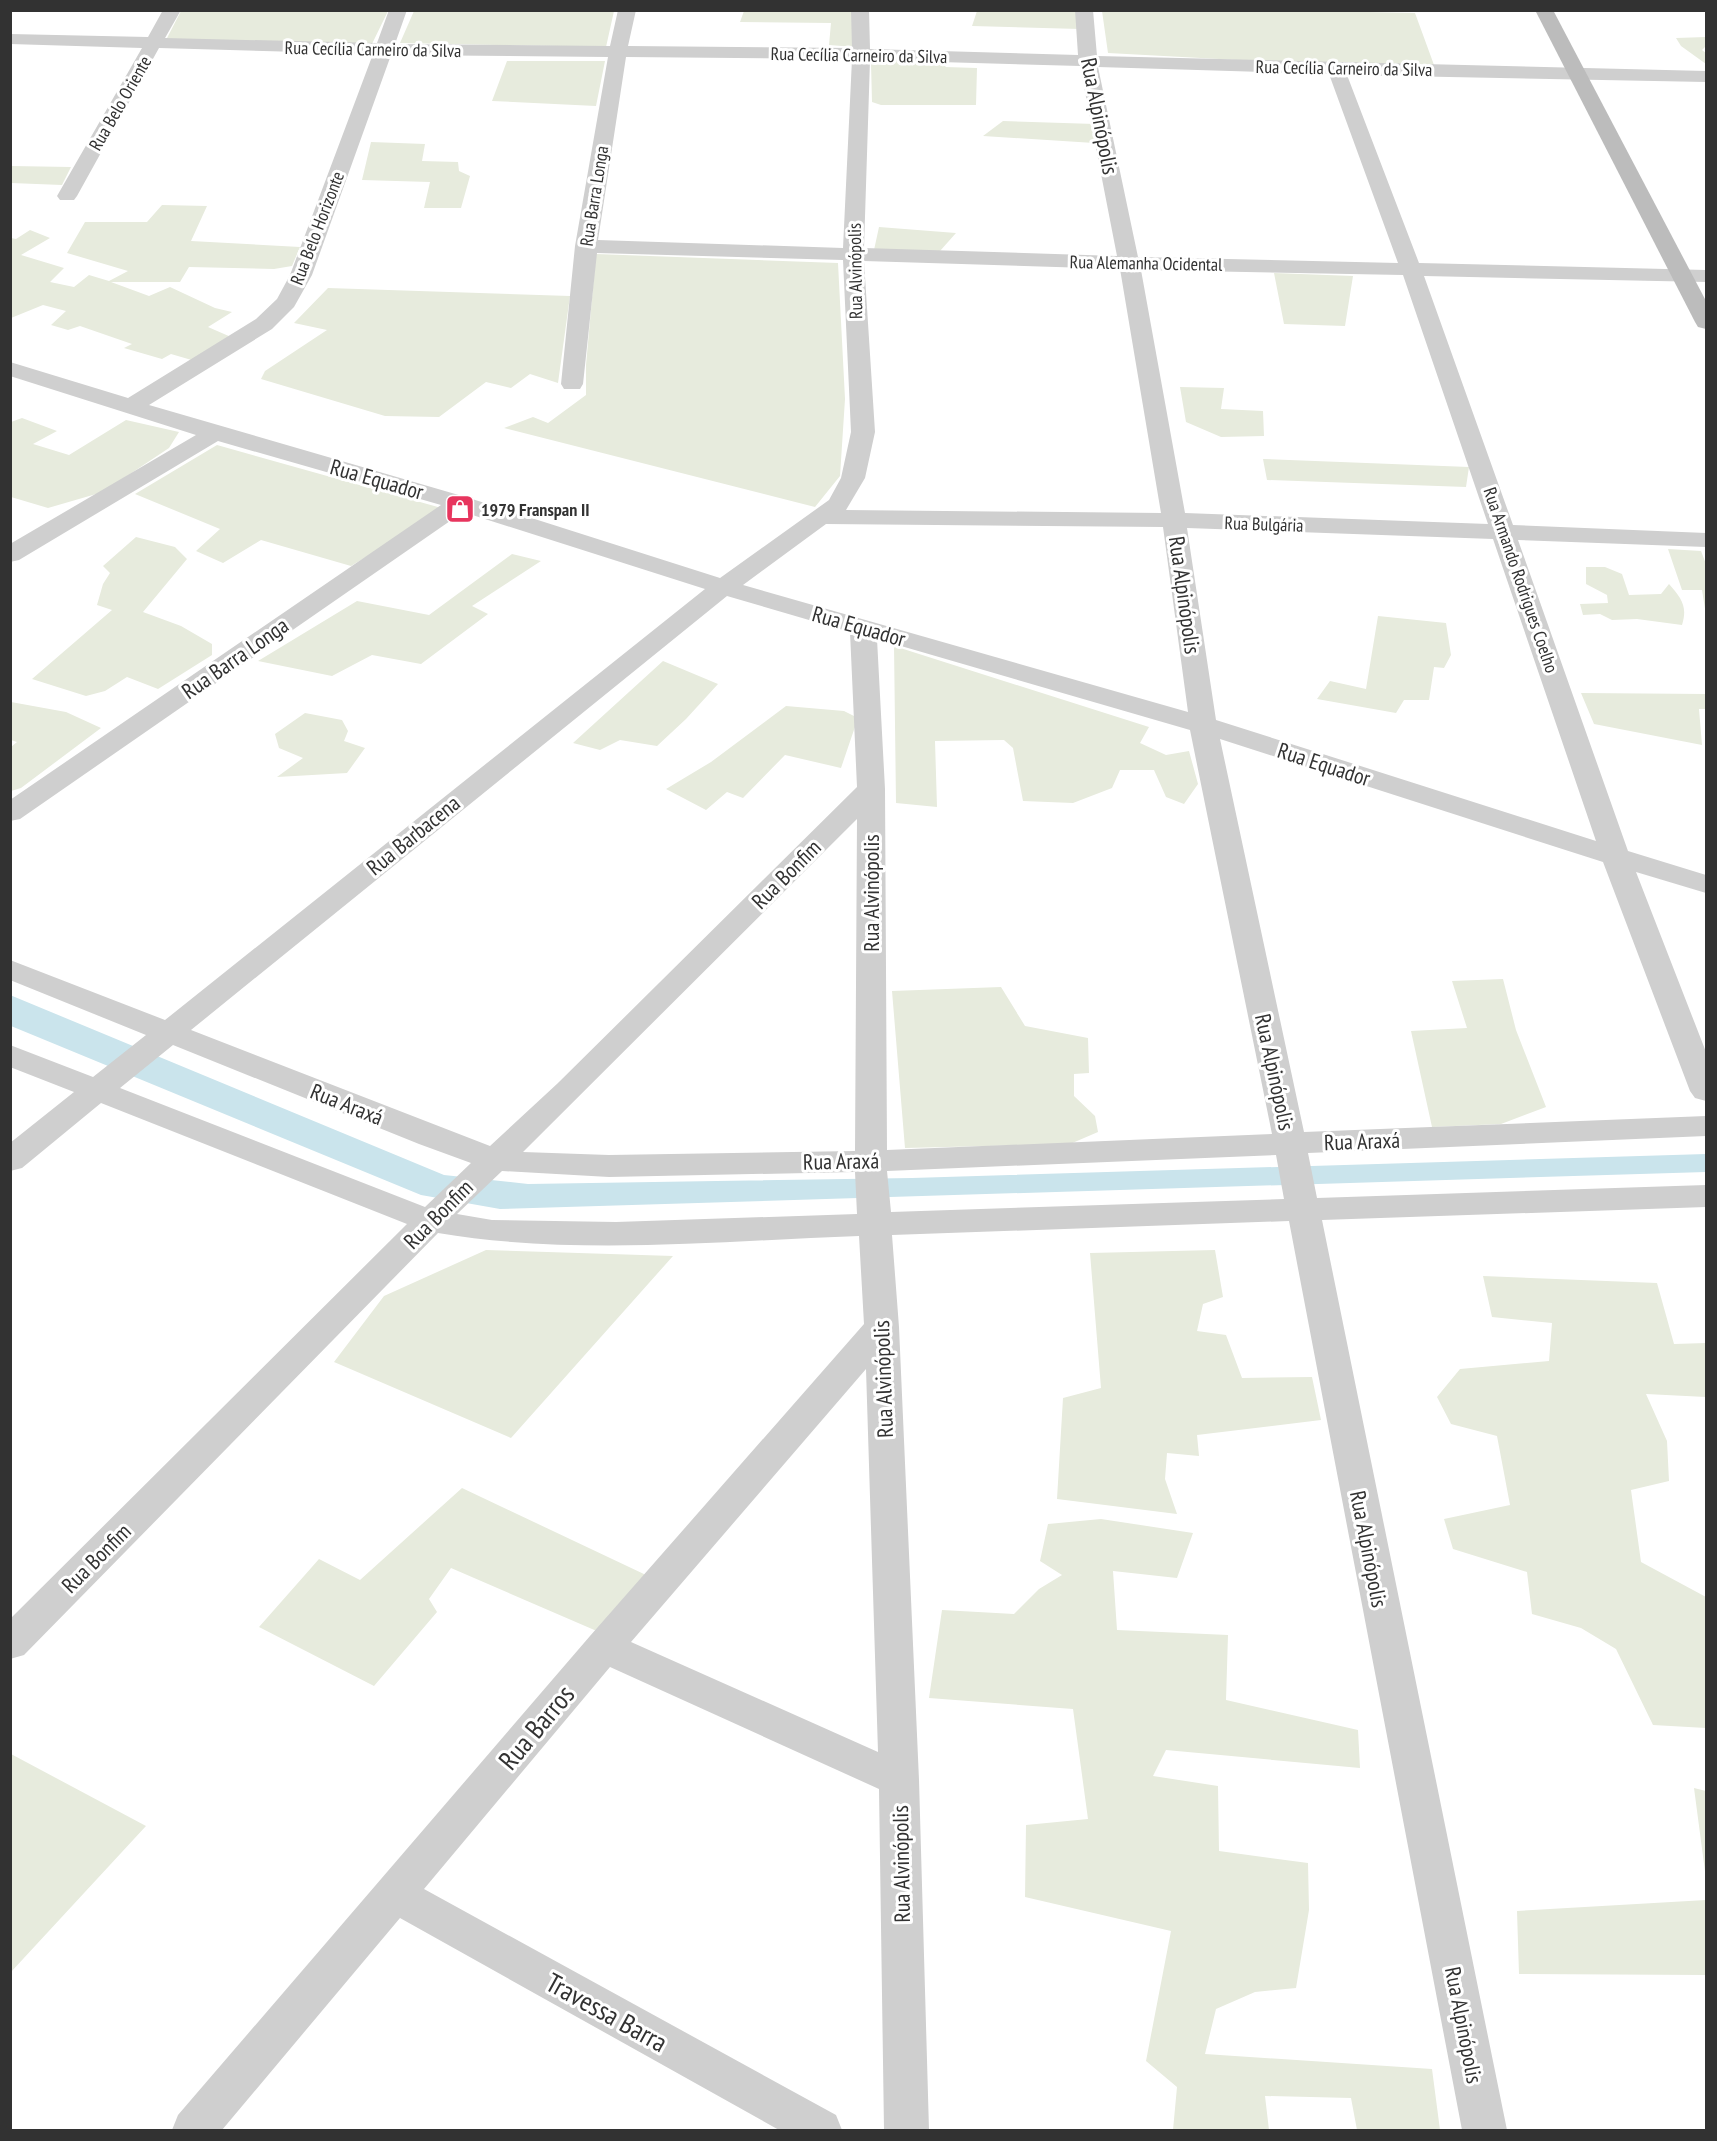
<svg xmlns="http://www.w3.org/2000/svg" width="1717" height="2141" viewBox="0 0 1717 2141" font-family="'PT Sans Narrow',sans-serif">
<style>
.green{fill:#e7ebdd}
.water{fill:#cae4ec}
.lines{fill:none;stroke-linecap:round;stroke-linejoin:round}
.minor{fill:#cfcfcf;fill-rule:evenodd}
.secondary{fill:#bcbcbc;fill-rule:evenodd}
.labels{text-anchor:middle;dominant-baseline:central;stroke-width:6;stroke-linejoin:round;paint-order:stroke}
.far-street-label{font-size:18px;fill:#323232;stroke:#fff}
.far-poi-label{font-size:18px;font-weight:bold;fill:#323232;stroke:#fff;text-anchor:start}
.street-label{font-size:22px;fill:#323232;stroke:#fff}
.near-street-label{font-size:27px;fill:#323232;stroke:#fff}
</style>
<rect width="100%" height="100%" fill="#fff"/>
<path class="green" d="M 1078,10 L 1080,29 L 972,26 L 977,11 Z
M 1275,10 L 1415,13 L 1434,65 L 1238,60 L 1108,53 L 1102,11 Z
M 181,11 L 388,11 L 371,46 L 166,40 Z
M 414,11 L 614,11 L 606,47 L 400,43 Z
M 744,11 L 854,11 L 855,47 L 829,45 L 831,23 L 740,22 Z
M 1706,37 L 1706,46 L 1702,50 L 1706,53 L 1706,64 L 1681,46 L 1676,38 Z
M 883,58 L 953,59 L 945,67 L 977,68 L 976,105 L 881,105 L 872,102 L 871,63 Z
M 507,61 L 605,61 L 596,106 L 492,101 Z
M 1003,121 L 1095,124 L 1094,143 L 983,136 Z
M 371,142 L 425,144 L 422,161 L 458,162 L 459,171 L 470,176 L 461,208 L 424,208 L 430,182 L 362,180 Z
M 10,166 L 11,166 L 71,167 L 62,185 L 11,183 Z
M 162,205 L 207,206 L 191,241 L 300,247 L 292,266 L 274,269 L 189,267 L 180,282 L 111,282 L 149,296 L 170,287 L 215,308 L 232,312 L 208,327 L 231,337 L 195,361 L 171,354 L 162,359 L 124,348 L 132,344 L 80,326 L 68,330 L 51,325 L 66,311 L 43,305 L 11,318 L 11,238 L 16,239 L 30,230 L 50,238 L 21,255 L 64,268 L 50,282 L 74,287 L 89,275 L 109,281 L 128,271 L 67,253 L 85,222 L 147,222 Z
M 879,227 L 956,233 L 940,251 L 874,250 Z
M 596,254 L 838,263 L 845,399 L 840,476 L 815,507 L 504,428 L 533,417 L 548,423 L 586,395 L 586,365 Z
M 1274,273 L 1353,276 L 1345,326 L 1284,324 Z
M 328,288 L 570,296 L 558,383 L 530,374 L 511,388 L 486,382 L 439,417 L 385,416 L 261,379 L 265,371 L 327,330 L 294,323 Z
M 1180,387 L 1224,388 L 1221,409 L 1263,411 L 1264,436 L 1221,437 L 1186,422 Z
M 22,418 L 57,431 L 33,444 L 69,455 L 126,420 L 179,432 L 169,448 L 103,492 L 48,508 L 11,497 L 11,422 Z
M 217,445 L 445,509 L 351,566 L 261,540 L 223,563 L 196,551 L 220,529 L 135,494 Z
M 1263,459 L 1469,467 L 1466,487 L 1267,480 Z
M 136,537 L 175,547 L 187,559 L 143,612 L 181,626 L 212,644 L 212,655 L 158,689 L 127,677 L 105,691 L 86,696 L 32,679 L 112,610 L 97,605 L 103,584 L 110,573 L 103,566 Z
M 1668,549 L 1701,551 L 1706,564 L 1706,615 L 1702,590 L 1682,590 Z
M 512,554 L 541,561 L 472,606 L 488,614 L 421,664 L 372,655 L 332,676 L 258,661 L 357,601 L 429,615 Z
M 1586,567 L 1605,567 L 1622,574 L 1629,595 L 1661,594 L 1669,584 C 1681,598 1688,606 1682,625 L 1637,619 L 1612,620 L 1600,614 L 1583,615 L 1580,604 L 1608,603 L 1607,595 L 1586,584 Z
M 1378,616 L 1446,623 L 1451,655 L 1444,668 L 1434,667 L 1429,700 L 1404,700 L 1396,713 L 1317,699 L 1330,681 L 1366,689 Z
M 894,646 L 1149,727 L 1140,743 L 1166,755 L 1189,751 L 1198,784 L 1184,804 L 1166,797 L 1154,770 L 1120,770 L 1112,788 L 1073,803 L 1023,801 L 1013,748 L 1004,740 L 935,741 L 937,807 L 896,803 Z
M 663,661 L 718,684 L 686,719 L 657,746 L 620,740 L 600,750 L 573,743 Z
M 1581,693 L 1706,694 L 1706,709 L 1699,709 L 1702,745 L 1594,724 Z
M 11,702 L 66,712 L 101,728 L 21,788 L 11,791 L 11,747 L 17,742 L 11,740 Z
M 786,706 L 844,711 L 858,718 L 841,768 L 785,755 L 743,798 L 727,792 L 706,810 L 666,789 L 711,762 Z
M 305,713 L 342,720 L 348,731 L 344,741 L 365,748 L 347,773 L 277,777 L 303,758 L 279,748 L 275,734 Z
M 1503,979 L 1516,1030 L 1546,1107 L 1501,1124 L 1432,1127 L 1411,1031 L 1467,1028 L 1452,981 Z
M 1001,987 L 1025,1026 L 1088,1038 L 1089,1073 L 1074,1074 L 1074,1096 L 1095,1116 L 1098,1132 L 1070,1144 L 905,1148 L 892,991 Z
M 486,1250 L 673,1256 L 511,1438 L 334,1362 L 384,1296 Z
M 1215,1250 L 1223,1297 L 1203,1304 L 1197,1331 L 1226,1335 L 1242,1378 L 1312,1377 L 1321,1420 L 1197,1435 L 1199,1456 L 1167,1453 L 1165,1479 L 1177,1514 L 1057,1499 L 1063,1398 L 1101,1388 L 1090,1253 Z
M 1483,1276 L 1657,1283 L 1674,1344 L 1706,1343 L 1706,1397 L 1646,1394 L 1667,1441 L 1669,1481 L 1631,1490 L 1641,1562 L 1706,1597 L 1706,1728 L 1653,1725 L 1616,1649 L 1581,1628 L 1532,1614 L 1527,1572 L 1453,1549 L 1444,1519 L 1510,1505 L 1497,1436 L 1451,1424 L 1437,1397 L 1460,1369 L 1549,1361 L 1552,1323 L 1492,1317 Z
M 462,1488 L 646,1575 L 599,1632 L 451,1568 L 429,1599 L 437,1612 L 374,1686 L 259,1627 L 319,1559 L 360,1580 Z
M 1101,1519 L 1193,1533 L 1177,1578 L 1113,1571 L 1117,1630 L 1228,1635 L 1226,1700 L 1358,1730 L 1360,1768 L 1166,1750 L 1153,1776 L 1218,1786 L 1219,1851 L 1308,1863 L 1309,1910 L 1296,1988 L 1255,1992 L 1216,2009 L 1205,2054 L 1432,2069 L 1440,2130 L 1357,2130 L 1351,2098 L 1265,2096 L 1269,2130 L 1173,2130 L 1177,2087 L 1146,2061 L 1171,1931 L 1025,1897 L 1026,1825 L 1088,1819 L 1073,1709 L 929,1698 L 942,1610 L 1014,1614 L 1039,1589 L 1062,1575 L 1040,1561 L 1048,1524 Z
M 11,1754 L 146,1826 L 11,1972 Z
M 1694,1788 L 1706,1791 L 1706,1879 Z
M 1706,1900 L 1706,1975 L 1519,1974 L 1517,1911 Z"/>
<path class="water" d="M 10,995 L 444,1175 L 528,1184 L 912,1178 L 1706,1154 L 1706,1172 L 500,1209 L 421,1195 L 11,1026 Z"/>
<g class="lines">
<path class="minor" d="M 163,10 L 181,10 L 165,38 L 377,43 L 389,10 L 407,10 L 395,44 L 610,46 L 618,10 L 636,10 L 628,46 L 852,48 L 851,10 L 869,10 L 870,49 L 1078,55 L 1075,10 L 1093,10 L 1097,56 L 1706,71 L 1706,82 L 1347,75 L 1419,263 L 1706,270 L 1706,282 L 1424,276 L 1513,525 L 1706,533 L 1706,547 L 1518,540 L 1628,851 L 1706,875 L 1706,893 L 1636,872 L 1706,1052 L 1706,1101 L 1695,1098 L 1690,1091 L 1603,862 L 1220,739 L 1304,1132 L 1706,1116 L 1706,1136 L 1308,1153 L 1317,1198 L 1706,1185 L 1706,1207 L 1322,1220 L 1507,2130 L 1462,2130 L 1289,1221 L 892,1235 L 899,1327 L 919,1780 L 929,2130 L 884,2130 L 879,1789 L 610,1667 L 424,1889 L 836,2115 L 842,2130 L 779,2130 L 400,1918 L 222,2130 L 172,2130 L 178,2115 L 590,1636 L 864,1324 L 859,1236 C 720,1241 575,1256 438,1233 L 24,1655 L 10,1659 L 10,1619 L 407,1224 L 101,1103 L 22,1168 L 10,1171 L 10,1143 L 74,1092 L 10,1067 L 10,1045 L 93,1077 L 146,1035 L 10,980 L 10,960 L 165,1020 L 705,589 L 463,512 L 20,819 L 10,821 L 10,800 L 441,505 L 218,441 L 19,560 L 10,562 L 10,544 L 196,435 L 10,376 L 10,362 L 128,398 L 256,319 L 277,299 L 290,275 L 373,54 L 159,48 L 77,196 L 74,200 L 60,200 L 57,196 L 142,48 L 10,44 L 10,34 L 148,37 ZM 391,55 L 608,57 L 575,246 L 561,384 L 564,389 L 580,389 L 583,384 L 597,253 L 843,260 L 851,432 L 841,478 L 829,500 L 720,578 L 469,498 L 149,405 L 272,329 L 294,307 L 312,275 ZM 626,57 L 852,59 L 843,248 L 598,240 ZM 870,60 L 1080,66 L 1117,256 L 864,248 ZM 1098,67 L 1329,74 L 1398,263 L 1138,257 ZM 864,261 L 1120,269 L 1161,513 L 846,510 L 865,478 L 875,432 ZM 1141,270 L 1403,275 L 1488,524 L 1185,513 ZM 826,524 L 1163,527 L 1188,712 L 743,585 ZM 1187,528 L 1493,539 L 1596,841 L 1216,720 ZM 727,596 L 850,632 L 857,787 L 558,1083 L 490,1146 L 191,1030 ZM 877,639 L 1190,730 L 1272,1134 L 887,1150 L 885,789 ZM 857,819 L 855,1151 L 609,1155 L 523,1152 ZM 173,1045 L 419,1144 L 471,1163 L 425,1207 L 120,1088 ZM 1276,1155 L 1284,1199 L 891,1212 L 887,1171 ZM 502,1171 L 609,1177 L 855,1172 L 857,1214 L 616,1222 L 492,1220 L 457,1214 ZM 866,1369 L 878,1752 L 631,1642 Z"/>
<path class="secondary" d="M 1535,10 L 1553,10 L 1706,301 L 1706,329 L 1698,327 L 1695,322 Z"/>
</g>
<defs>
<g id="shop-square" transform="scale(1.5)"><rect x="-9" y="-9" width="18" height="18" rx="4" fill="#e7355e" stroke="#fff"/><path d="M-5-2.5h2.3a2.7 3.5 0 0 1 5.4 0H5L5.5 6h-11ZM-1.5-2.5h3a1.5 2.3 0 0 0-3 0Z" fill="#fff"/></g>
</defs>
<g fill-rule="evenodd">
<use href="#shop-square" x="460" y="509"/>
</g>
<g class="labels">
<g class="far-street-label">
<text transform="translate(373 49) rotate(1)">Rua Cecília Carneiro da Silva</text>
<text transform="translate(859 55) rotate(1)">Rua Cecília Carneiro da Silva</text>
<text transform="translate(1344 68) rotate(1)">Rua Cecília Carneiro da Silva</text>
<text transform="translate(120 103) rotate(-60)">Rua Belo Oriente</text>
<text transform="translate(594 196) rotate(-81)">Rua Barra Longa</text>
<text transform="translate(317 228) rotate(-69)">Rua Belo Horizonte</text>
<text transform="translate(1146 263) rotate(1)">Rua Alemanha Ocidental</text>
<text transform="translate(855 271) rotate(-91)">Rua Alvinópolis</text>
<text transform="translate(1264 524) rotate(2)">Rua Bulgária</text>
<text transform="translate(1521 580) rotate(71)">Rua Armando Rodrigues Coelho</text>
</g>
<g class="far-poi-label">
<text x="481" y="509">1979 Franspan II</text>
</g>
<g class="street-label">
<text transform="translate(1100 116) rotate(79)">Rua Alpinópolis</text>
<text transform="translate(377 479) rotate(16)">Rua Equador</text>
<text transform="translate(1185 595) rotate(82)">Rua Alpinópolis</text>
<text transform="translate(859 626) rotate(16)">Rua Equador</text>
<text transform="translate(235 658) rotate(-35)">Rua Barra Longa</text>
<text transform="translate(1324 764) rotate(18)">Rua Equador</text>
<text transform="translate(413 835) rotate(-39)">Rua Barbacena</text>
<text transform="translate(786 874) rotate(-45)">Rua Bonfim</text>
<text transform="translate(871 893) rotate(-90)">Rua Alvinópolis</text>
<text transform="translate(1275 1072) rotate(78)">Rua Alpinópolis</text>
<text transform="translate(347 1104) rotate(22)">Rua Araxá</text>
<text transform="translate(1362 1141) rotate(-2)">Rua Araxá</text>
<text transform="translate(841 1161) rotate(-1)">Rua Araxá</text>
<text transform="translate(438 1214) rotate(-45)">Rua Bonfim</text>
<text transform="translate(883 1379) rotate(-92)">Rua Alvinópolis</text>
<text transform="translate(1369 1549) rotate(79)">Rua Alpinópolis</text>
<text transform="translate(96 1558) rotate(-45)">Rua Bonfim</text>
<text transform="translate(901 1864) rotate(-91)">Rua Alvinópolis</text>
<text transform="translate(1464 2025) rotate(79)">Rua Alpinópolis</text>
</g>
<g class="near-street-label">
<text transform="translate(536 1727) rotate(-50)">Rua Barros</text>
<text transform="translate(607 2012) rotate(29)">Travessa Barra</text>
</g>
</g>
<rect width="1717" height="2141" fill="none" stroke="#323232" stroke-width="24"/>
</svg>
